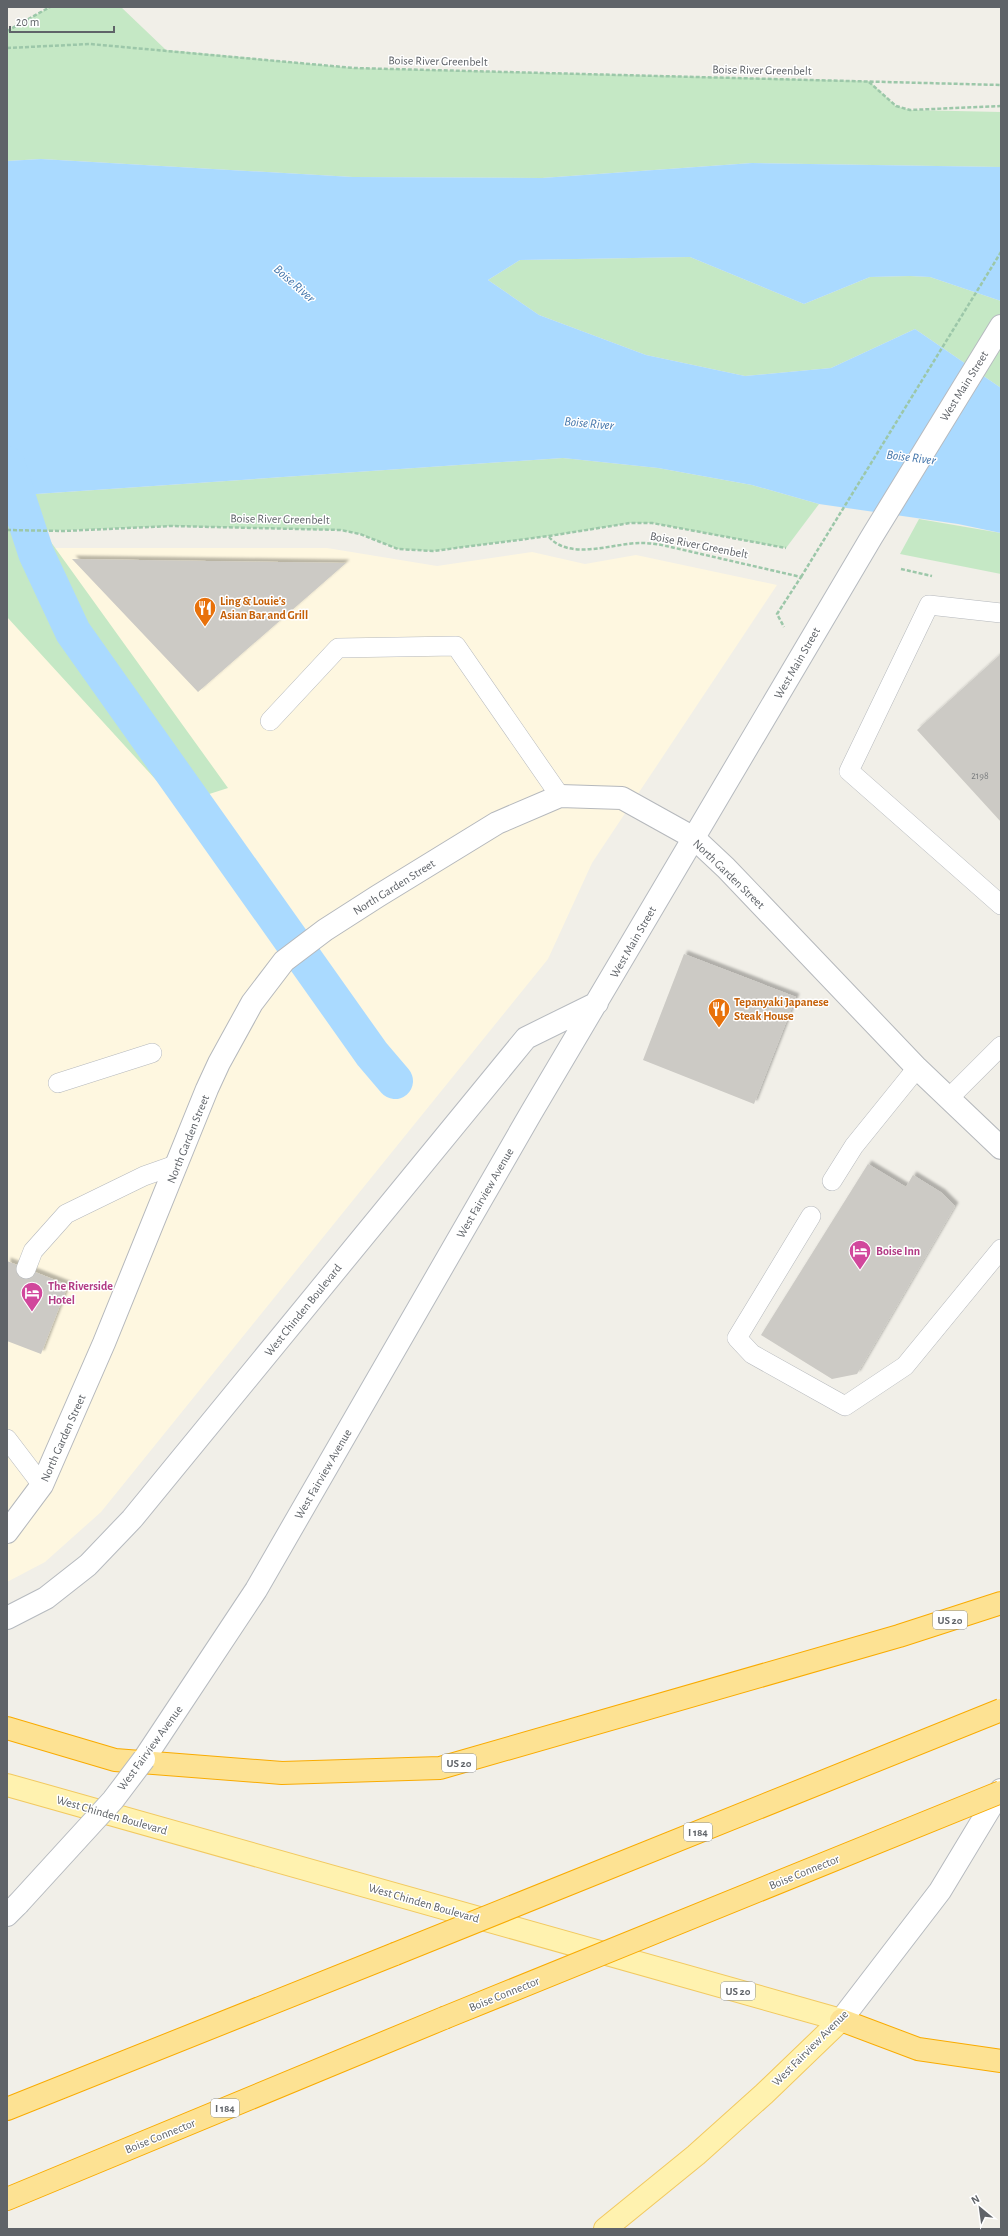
<svg xmlns="http://www.w3.org/2000/svg" width="1008" height="2236" viewBox="0 0 1008 2236" font-family="'Alegreya Sans',sans-serif">
<style>
.commercial{fill:#fef7e0}
.green{fill:#c5e8c5}
.water{fill:#aadaff}
.lines{fill:none;stroke-linecap:round;stroke-linejoin:round}
.canal{stroke:#aadaff;stroke-width:36}
.building{fill:#cccac5;filter:url(#shadow)}
.service-casing{stroke:#b5b8bc;stroke-width:20}
.minor-casing{stroke:#b5b8bc;stroke-width:24}
.secondary-casing{stroke:#b6babf;stroke-width:24}
.primary-casing{stroke:#f2c960;stroke-width:24}
.motorway-casing{stroke:#f9ab00;stroke-width:24}
.path{stroke:#9cc7a9;stroke-width:2.5;stroke-dasharray:4 2;stroke-linecap:butt}
.service{stroke:#fff;stroke-width:19}
.minor{stroke:#fff;stroke-width:22}
.secondary{stroke:#fff;stroke-width:22}
.primary{stroke:#fff2af;stroke-width:22}
.motorway{stroke:#fde293;stroke-width:22}
.secondary-bridge-casing{stroke:#b6babf;stroke-width:24;stroke-linecap:butt}
.motorway-bridge-casing{stroke:#f9ab00;stroke-width:24;stroke-linecap:butt}
.path-bridge{stroke:#9cc7a9;stroke-width:2.5;stroke-dasharray:4 2;stroke-linecap:butt}
.secondary-bridge{stroke:#fff;stroke-width:22}
.motorway-bridge{stroke:#fde293;stroke-width:22}
.labels{text-anchor:middle;dominant-baseline:central;stroke-width:3;stroke-linejoin:round;paint-order:stroke}
.number-label{font-size:10px;fill:#7a7d7f}
.shield{fill:#fff;stroke:#8f9295;stroke-width:1}
.shield-label{font-size:11px;font-weight:bold;fill:#5f6368}
.street-label{font-size:12px;fill:#5f6368;stroke:#fff}
.food-label{font-size:12px;font-weight:bold;fill:#c56008;stroke:#fff;text-anchor:start}
.hotel-label{font-size:12px;font-weight:bold;fill:#b23c85;stroke:#fff;text-anchor:start}
.water-label{font-size:13px;font-style:italic;fill:#4174aa;stroke:#fff}
</style>
<defs>
<filter id="shadow"><feDropShadow dx="3.5" dy="-3.5" stdDeviation="1" flood-color="#0004"/></filter>
</defs>
<rect width="100%" height="100%" fill="#f1efe8"/>
<path class="commercial" d="M 7,548 L 327,548 L 437,566 L 532,552 L 585,564 L 636,555 L 777,585 L 592,863 L 548,959 L 101,1512 L 45,1562 L 7,1582 Z"/>
<path class="green" d="M 50,7 L 121,7 L 166,50 L 354,68 L 869,81 L 896,106 L 910,110 L 1001,112 L 1001,167 L 752,163 L 542,178 L 353,177 L 41,159 L 7,161 L 7,31 Z
M 690,257 L 804,304 L 870,277 L 910,276 L 930,277 L 1001,301 L 1001,388 L 915,329 L 831,368 L 745,376 L 646,355 L 539,315 L 488,280 L 520,260 Z
M 563,458 L 658,468 L 752,485 L 819,504 L 786,548 L 652,523 L 630,523 L 549,536 L 433,551 L 398,549 L 360,534 L 341,530 L 171,526 L 43,531 L 228,788 L 178,804 L 7,617 L 7,496 Z
M 919,519 L 1001,533 L 1001,574 L 900,554 Z"/>
<path class="water" d="M 41,159 L 353,177 L 542,178 L 752,163 L 1001,167 L 1001,301 L 930,277 L 910,276 L 870,277 L 804,304 L 690,257 L 520,260 L 488,280 L 539,315 L 646,355 L 745,376 L 831,368 L 915,329 L 1001,388 L 1001,533 L 958,524 L 819,504 L 752,485 L 658,468 L 563,458 L 7,496 L 7,161 Z"/>
<g class="lines">
<path class="canal" d="M 7,464 L 36,553 L 73,632 L 372,1054 L 395,1081"/>
</g>
<path class="building" d="M 72,559 L 346,563 L 198,692 Z
M 1001,654 L 1001,822 L 917,730 Z
M 684,954 L 796,997 L 754,1104 L 643,1060 Z
M 868,1164 L 906,1187 L 913,1175 L 942,1193 L 955,1206 L 857,1374 L 832,1379 L 761,1335 Z
M 7,1261 L 68,1285 L 41,1354 L 7,1341 Z"/>
<g class="lines">
<g class="service-casing">
<path id="service" d="M 1001,613 L 929,605 L 849,771 L 1001,905
M 270,721 L 338,648 L 456,646 L 560,796
M 58,1083 L 152,1053
M 949,1098 L 1001,1046
M 832,1181 L 854,1146 L 917,1068
M 811,1216 L 737,1338 L 752,1354 L 845,1406 L 905,1366 L 1001,1249
M 26,1269 L 33,1251 L 66,1214 L 144,1176 L 178,1164
M 7,1439 L 42,1485"/>
</g>
<g class="minor-casing">
<path id="minor" d="M 7,1532 L 42,1485 L 104,1343 L 207,1089 L 219,1063 L 252,1003 L 284,961 L 325,930 L 378,896 L 497,823 L 560,796 L 622,798 L 694,838 L 726,868 L 917,1068 L 1001,1148"/>
</g>
<g class="secondary-casing">
<path id="secondary" d="M 7,1618 L 46,1598 L 88,1565 L 132,1519 L 526,1038 L 597,1003
M 144,1759 L 256,1590 L 531,1113 L 871,538 L 1001,326
M 7,1915 L 18,1904
M 841,2020 L 940,1891 L 1001,1790"/>
</g>
<g class="primary-casing">
<path id="primary" d="M 7,1785 L 841,2020
M 605,2229 L 696,2155 L 764,2094 L 841,2020"/>
</g>
<g class="motorway-casing">
<path id="motorway" d="M 7,1728 L 115,1760 L 282,1773 L 440,1768 L 899,1636 L 1001,1603
M 841,2020 L 918,2049 L 1001,2061
M 7,2109 L 395,1954
M 7,2199 L 444,2018"/>
</g>
<path class="path" d="M 7,31 L 50,7
M 7,48 L 90,44 L 354,68 L 1001,85
M 869,82 L 896,106 L 910,110 L 1001,106
M 7,530 L 64,531 L 171,526 L 341,530 L 360,534 L 398,549 L 433,551 L 549,536 L 630,523 L 652,523 L 786,548
M 549,537 C 570,561 613,543 641,543 C 648,543 655,544 662,545 L 801,577 L 777,614 L 784,627
M 901,569 L 932,576"/>
<use href="#service" class="service"/>
<use href="#minor" class="minor"/>
<use href="#secondary" class="secondary"/>
<use href="#primary" class="primary"/>
<use href="#motorway" class="motorway"/>
<g class="secondary-bridge-casing">
<path id="secondary-bridge" d="M 18,1904 L 113,1800 L 144,1759"/>
</g>
<g class="motorway-bridge-casing">
<path id="motorway-bridge" d="M 395,1954 L 1001,1710
M 444,2018 L 1001,1792"/>
</g>
<path class="path-bridge" d="M 801,577 L 1001,252"/>
<use href="#secondary-bridge" class="secondary-bridge"/>
<use href="#motorway-bridge" class="motorway-bridge"/>
</g>
<defs>
<g id="restaurant-pin" transform="scale(1.15)"><path d="M0 17L-7.5 6A9.5 9.5 0 1 1 7.5 6Z" fill="#e8710a" stroke="#fff"/><path d="M-5-6h1v4h1v-4h1v4h1v-4h1v5L-1.5 .5V6h-2V.5L-5-1ZM5-6V6H3V1.5H1.5Q1.5-4 5-6Z" fill="#fff"/></g>
<g id="hotel-pin" transform="scale(1.15)"><path d="M0 17L-7.5 6A9.5 9.5 0 1 1 7.5 6Z" fill="#d1479c" stroke="#fff"/><path d="M-6-4.5h1.5V1H6V5H4.5V3h-9V5H-6ZM-4 0a1.8 1.8 0 1 1 3.6 0ZM.5 0V-2.5h3Q6-2.5 6 0Z" fill="#fff"/></g>
</defs>
<g fill-rule="evenodd">
<use href="#restaurant-pin" x="205" y="608"/>
<use href="#restaurant-pin" x="719" y="1009"/>
<use href="#hotel-pin" x="860" y="1251"/>
<use href="#hotel-pin" x="32" y="1293"/>
</g>
<g class="labels">
<g class="number-label">
<text x="980" y="776">2198</text>
</g>
<g class="shield">
<rect x="933" y="1611" width="34" height="18" rx="3"/>
<rect x="442" y="1754" width="34" height="18" rx="3"/>
<rect x="684" y="1823" width="28" height="18" rx="3"/>
<rect x="721" y="1982" width="34" height="18" rx="3"/>
<rect x="211" y="2099" width="28" height="18" rx="3"/>
</g>
<g class="shield-label">
<text x="950" y="1620">US 20</text>
<text x="459" y="1763">US 20</text>
<text x="698" y="1832">I 184</text>
<text x="738" y="1991">US 20</text>
<text x="225" y="2108">I 184</text>
</g>
<g class="street-label">
<text transform="translate(438 61) rotate(1)">Boise River Greenbelt</text>
<text transform="translate(762 70) rotate(1)">Boise River Greenbelt</text>
<text transform="translate(964 386) rotate(-58)">West Main Street</text>
<text transform="translate(280 519) rotate(1)">Boise River Greenbelt</text>
<text transform="translate(699 545) rotate(11)">Boise River Greenbelt</text>
<text transform="translate(797 663) rotate(-60)">West Main Street</text>
<text transform="translate(729 874) rotate(44)">North Garden Street</text>
<text transform="translate(394 887) rotate(-32)">North Garden Street</text>
<text transform="translate(633 942) rotate(-60)">West Main Street</text>
<text transform="translate(188 1139) rotate(-68)">North Garden Street</text>
<text transform="translate(485 1193) rotate(-60)">West Fairview Avenue</text>
<text transform="translate(303 1310) rotate(-51)">West Chinden Boulevard</text>
<text transform="translate(63 1438) rotate(-66)">North Garden Street</text>
<text transform="translate(323 1474) rotate(-60)">West Fairview Avenue</text>
<text transform="translate(150 1748) rotate(-54)">West Fairview Avenue</text>
<text transform="translate(112 1815) rotate(16)">West Chinden Boulevard</text>
<text transform="translate(804 1872) rotate(-22)">Boise Connector</text>
<text transform="translate(424 1903) rotate(16)">West Chinden Boulevard</text>
<text transform="translate(504 1994) rotate(-22)">Boise Connector</text>
<text transform="translate(810 2048) rotate(-45)">West Fairview Avenue</text>
<text transform="translate(160 2136) rotate(-22)">Boise Connector</text>
</g>
<g class="food-label">
<text x="220" y="601">Ling &amp; Louie's<tspan x="220" dy="14">Asian Bar and Grill</tspan></text>
<text x="734" y="1002">Tepanyaki Japanese<tspan x="734" dy="14">Steak House</tspan></text>
</g>
<g class="hotel-label">
<text x="876" y="1251">Boise Inn</text>
<text x="48" y="1286">The Riverside<tspan x="48" dy="14">Hotel</tspan></text>
</g>
<g class="water-label">
<text transform="translate(294 284) rotate(41)">Boise River</text>
<text transform="translate(589 424) rotate(5)">Boise River</text>
<text transform="translate(911 458) rotate(7)">Boise River</text>
</g>
</g>
<rect width="1008" height="2236" fill="none" stroke="#5f6368" stroke-width="16"/>
<g transform="translate(980 2208) rotate(331)" stroke="#ffffff" stroke-width="3" paint-order="stroke">
<path d="M0-3L7 15L0 10L-7 15Z" fill="#5f6368"/>
<text y="-6" font-size="11" font-weight="bold" text-anchor="middle" fill="#5f6368">N</text>
</g>
<path d="M10 26v6h104v-6" fill="none" stroke="#5f6368" stroke-width="2"/>
<text x="16" y="26" font-size="12" fill="#5f6368" stroke="#ffffff" stroke-width="3" paint-order="stroke">20 m</text>
</svg>
